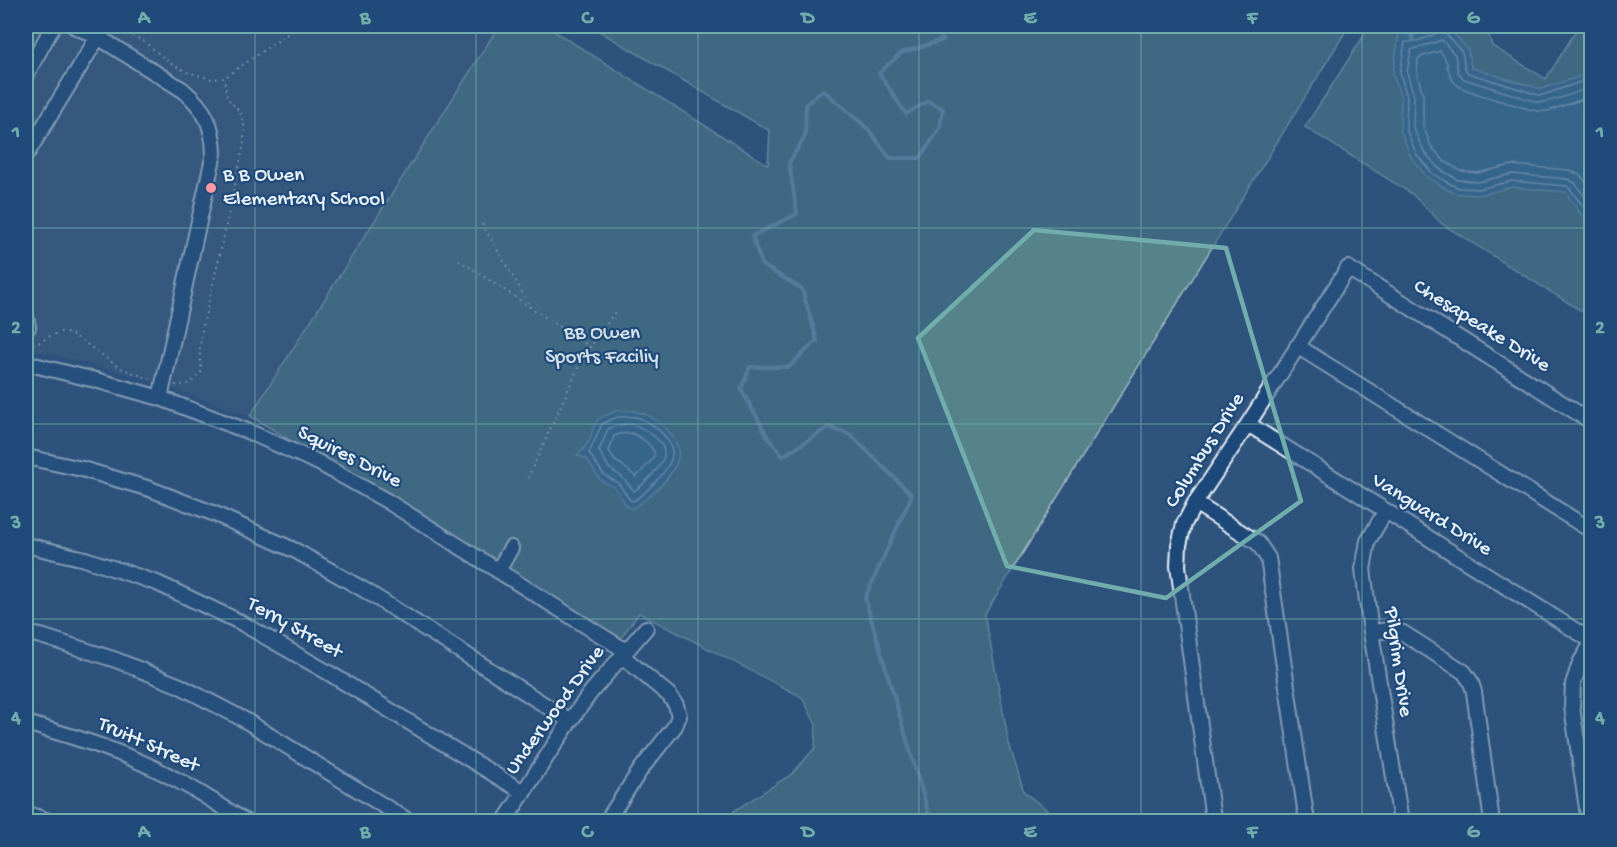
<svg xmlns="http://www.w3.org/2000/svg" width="1617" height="847" viewBox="0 0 1617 847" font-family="'Gochi Hand',sans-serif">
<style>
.built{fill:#415d81}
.green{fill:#578289;stroke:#a0bac0;stroke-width:1.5}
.water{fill:#427a9c;stroke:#84aac1;stroke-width:1.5}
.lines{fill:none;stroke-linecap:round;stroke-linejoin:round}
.shore{stroke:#a6c1d3;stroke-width:1.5}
.stream{stroke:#84aac1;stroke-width:4}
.minor-casing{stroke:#e8f1f8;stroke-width:18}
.path{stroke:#e8f1f8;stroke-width:2;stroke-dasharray:1.5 4.5;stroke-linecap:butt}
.minor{stroke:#1f4a7a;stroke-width:14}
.marked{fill:none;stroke:#71adac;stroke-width:4.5;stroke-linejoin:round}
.grid{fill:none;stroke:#71adac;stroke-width:1.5;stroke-opacity:0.55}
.poi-dot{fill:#ff9aa2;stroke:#1f4a7a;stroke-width:2}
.labels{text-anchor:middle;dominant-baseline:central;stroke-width:4.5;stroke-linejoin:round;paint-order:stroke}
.poi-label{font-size:21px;fill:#e8f1f8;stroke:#1f4a7a;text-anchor:start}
.street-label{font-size:21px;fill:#e8f1f8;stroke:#1f4a7a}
.park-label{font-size:21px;fill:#d2e0e7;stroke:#1f4a7a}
.neatline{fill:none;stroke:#71adac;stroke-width:2}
.grid-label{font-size:20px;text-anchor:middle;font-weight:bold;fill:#71adac}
</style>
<rect width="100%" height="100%" fill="#2e537d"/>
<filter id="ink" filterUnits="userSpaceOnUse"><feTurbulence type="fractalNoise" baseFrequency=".0167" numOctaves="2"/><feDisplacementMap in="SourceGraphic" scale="12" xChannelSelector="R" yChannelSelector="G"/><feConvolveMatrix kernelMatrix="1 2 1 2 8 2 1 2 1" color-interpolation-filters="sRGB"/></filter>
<g filter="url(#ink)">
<path class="built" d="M 26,26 L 499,26 L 250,416 L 144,378 L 43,352 L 26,350 Z"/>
<path class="green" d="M 499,26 L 546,26 L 768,165 L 770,131 L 590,26 L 1349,26 L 985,614 L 1009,744 L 1024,792 L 1061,821 L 728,821 L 734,811 L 792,774 L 815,748 L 816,725 L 802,697 L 639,613 L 621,638 L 250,416 Z
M 1370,26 L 1399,26 L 1400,33 L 1412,36 L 1443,26 L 1486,26 L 1492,46 L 1546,79 L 1579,26 L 1591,26 L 1591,317 L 1442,224 L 1412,194 L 1305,127 Z"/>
<path class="water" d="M 1443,26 L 1448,26 L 1468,50 L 1471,68 L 1541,89 L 1581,76 L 1591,62 L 1591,224 L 1583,217 L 1565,192 L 1512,187 L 1479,195 L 1460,194 L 1454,193 L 1429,179 L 1412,159 L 1400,130 L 1401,98 L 1393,74 L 1399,33 L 1412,36 Z
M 615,411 C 621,411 628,410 634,411 C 654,414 682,437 678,458 C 674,477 647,500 631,509 L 626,505 L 614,487 L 600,480 L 587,459 L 577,455 L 583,450 L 590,439 L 593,428 L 598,419 Z"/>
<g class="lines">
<path class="shore" d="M 1592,72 L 1583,81 L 1543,95 L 1539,95 L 1468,73 L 1465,69 L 1462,52 L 1442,30 C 1432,37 1417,42 1405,42 L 1400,73 L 1407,97 L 1406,129 L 1417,155 L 1433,174 L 1456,187 L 1461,188 L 1479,189 L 1512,181 L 1567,186 L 1570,189 L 1587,212 L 1592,216
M 1592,84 C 1582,92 1549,103 1537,102 L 1464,79 L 1458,72 L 1455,55 L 1442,40 L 1411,50 L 1407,73 L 1414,96 L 1413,128 L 1424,151 L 1438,168 L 1458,180 L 1462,180 L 1478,182 L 1512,174 L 1567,179 L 1575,183 L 1592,206
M 1592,96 L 1548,111 L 1536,111 C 1520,106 1465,93 1456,84 C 1445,74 1451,63 1440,51 L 1420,57 L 1418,59 L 1417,72 L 1423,95 L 1423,126 L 1431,146 L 1444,161 L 1461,171 L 1477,173 L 1512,165 L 1569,170 L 1580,175 L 1592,190
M 617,417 C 623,417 630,416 636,417 C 650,421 670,436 672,451 C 675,466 645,494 633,501 L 630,500 L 618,483 L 604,475 L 589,453 L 602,424 Z
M 632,424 C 643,428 666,440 664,455 C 663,466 643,485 634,491 L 622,477 L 609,468 L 599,451 L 608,429 L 618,425 Z
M 631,433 C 642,438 650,443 655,454 L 652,460 L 636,477 L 622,465 L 615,461 L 609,451 L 614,436 L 620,434 Z"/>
<path class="stream" d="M 1413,40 L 1412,36 L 1414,26
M 931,822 L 865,598 L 912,495 L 851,435 L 829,427 L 783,456 L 769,439 L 741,389 L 750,367 L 789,367 L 817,340 L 802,289 L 762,265 L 752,236 L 797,214 L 789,163 L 805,136 L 806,104 L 823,90 L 868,129 L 890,158 L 920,158 L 940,128 L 943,109 L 928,101 L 906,114 L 879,73 L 901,53 L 943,40 L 938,26"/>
<g class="minor-casing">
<path id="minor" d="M 74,26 L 98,37 L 183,90 C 204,108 213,124 214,153 L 160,398
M 26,75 L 53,26
M 26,155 L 98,37
M 26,316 L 28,327 L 26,330
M 1297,346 L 1592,531
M 26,363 L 99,381 L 160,398 L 247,431 L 319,463 L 387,501 L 626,651
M 1248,424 L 1592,641
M 26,457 L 82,469 L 150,489 L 215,514 L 296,551 L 366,591 L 570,721
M 1195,503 L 1258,543 L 1268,558 L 1307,822
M 1385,512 L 1368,541 L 1363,569 L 1371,632 L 1401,822
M 26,545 L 85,559 L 157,583 L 238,621 L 329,673 L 523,792
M 498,571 L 511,548
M 1371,632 L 1390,630 L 1403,633 L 1464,672 L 1471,682 L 1474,692 L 1492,822
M 26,633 L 41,636 L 116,660 L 180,686 L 243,719 L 410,822
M 26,723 C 64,734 102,745 138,761 C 176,777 212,800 246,822
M 26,813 L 51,822
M 504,822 L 570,721 L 591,692 L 646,628
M 606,822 L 641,769 L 675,726 L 679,716 L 676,705 L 669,695 L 622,656
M 1216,822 L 1212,812 L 1178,566 L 1179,545 L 1184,524 L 1195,503 L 1248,424 L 1348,268 L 1592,422
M 1589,822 L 1572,707 L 1573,684 L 1580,663 L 1592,643"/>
</g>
<path class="path" d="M 117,26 L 146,43 L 170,63 L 187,72 L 212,79 L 224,78 L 299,26
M 482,224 L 531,307
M 459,260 L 590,347
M 27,344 L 37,344 L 50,336 L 61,332 L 71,334 L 81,340 L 120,368 L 150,379
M 175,385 C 189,386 194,381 202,371 C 195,340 208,310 214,280 C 224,236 233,192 243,148 L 245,128 L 240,112 L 227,98 L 224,78
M 528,478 L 583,357 L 615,312"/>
<use href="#minor" class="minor"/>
</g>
</g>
<path d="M0 0H1617V847H0ZM 1034,230 L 1226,248 L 1301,501 L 1166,598 L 1007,566 L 918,338 Z" fill="#2e537d" fill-opacity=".55" fill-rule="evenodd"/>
<path class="marked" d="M 1034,230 L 1226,248 L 1301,501 L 1166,598 L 1007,566 L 918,338 Z"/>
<path class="grid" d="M 255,26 L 255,822M 476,26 L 476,822M 698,26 L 698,822M 919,26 L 919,822M 1141,26 L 1141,822M 1362,26 L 1362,822M 26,228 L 1592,228M 26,424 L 1592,424M 26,619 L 1592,619"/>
<circle class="poi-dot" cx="211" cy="188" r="6"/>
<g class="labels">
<g class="poi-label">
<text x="223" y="176">B B Owen<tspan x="223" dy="24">Elementary School</tspan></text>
</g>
<g class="street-label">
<text transform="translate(1481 327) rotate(32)">Chesapeake Drive</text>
<text transform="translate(1206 451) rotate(-58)">Columbus Drive</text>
<text transform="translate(349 458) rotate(27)">Squires Drive</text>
<text transform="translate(1431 516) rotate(32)">Vanguard Drive</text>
<text transform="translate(294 629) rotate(29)">Terry Street</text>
<text transform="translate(1397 662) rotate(82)">Pilgrim Drive</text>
<text transform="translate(556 711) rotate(-54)">Underwood Drive</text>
<text transform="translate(148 746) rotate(24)">Truitt Street</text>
</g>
<g class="park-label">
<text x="602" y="334">BB Owen<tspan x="602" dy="24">Sports Faciliy</tspan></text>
</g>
</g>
<rect width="1617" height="847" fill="none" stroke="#1f4a7a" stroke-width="66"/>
<rect x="33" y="33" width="1551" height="781" class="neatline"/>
<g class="grid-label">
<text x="144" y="23">A</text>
<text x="365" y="23">B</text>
<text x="587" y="23">C</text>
<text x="808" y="23">D</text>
<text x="1030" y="23">E</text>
<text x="1252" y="23">F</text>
<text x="1473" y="23">G</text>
<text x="16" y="137">1</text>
<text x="1600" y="137">1</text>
<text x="16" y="333">2</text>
<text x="1600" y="333">2</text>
<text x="16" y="528">3</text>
<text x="1600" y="528">3</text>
<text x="16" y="723">4</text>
<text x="1600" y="723">4</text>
<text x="144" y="837">A</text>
<text x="365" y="837">B</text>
<text x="587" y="837">C</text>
<text x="808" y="837">D</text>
<text x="1030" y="837">E</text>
<text x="1252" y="837">F</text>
<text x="1473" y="837">G</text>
</g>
</svg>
